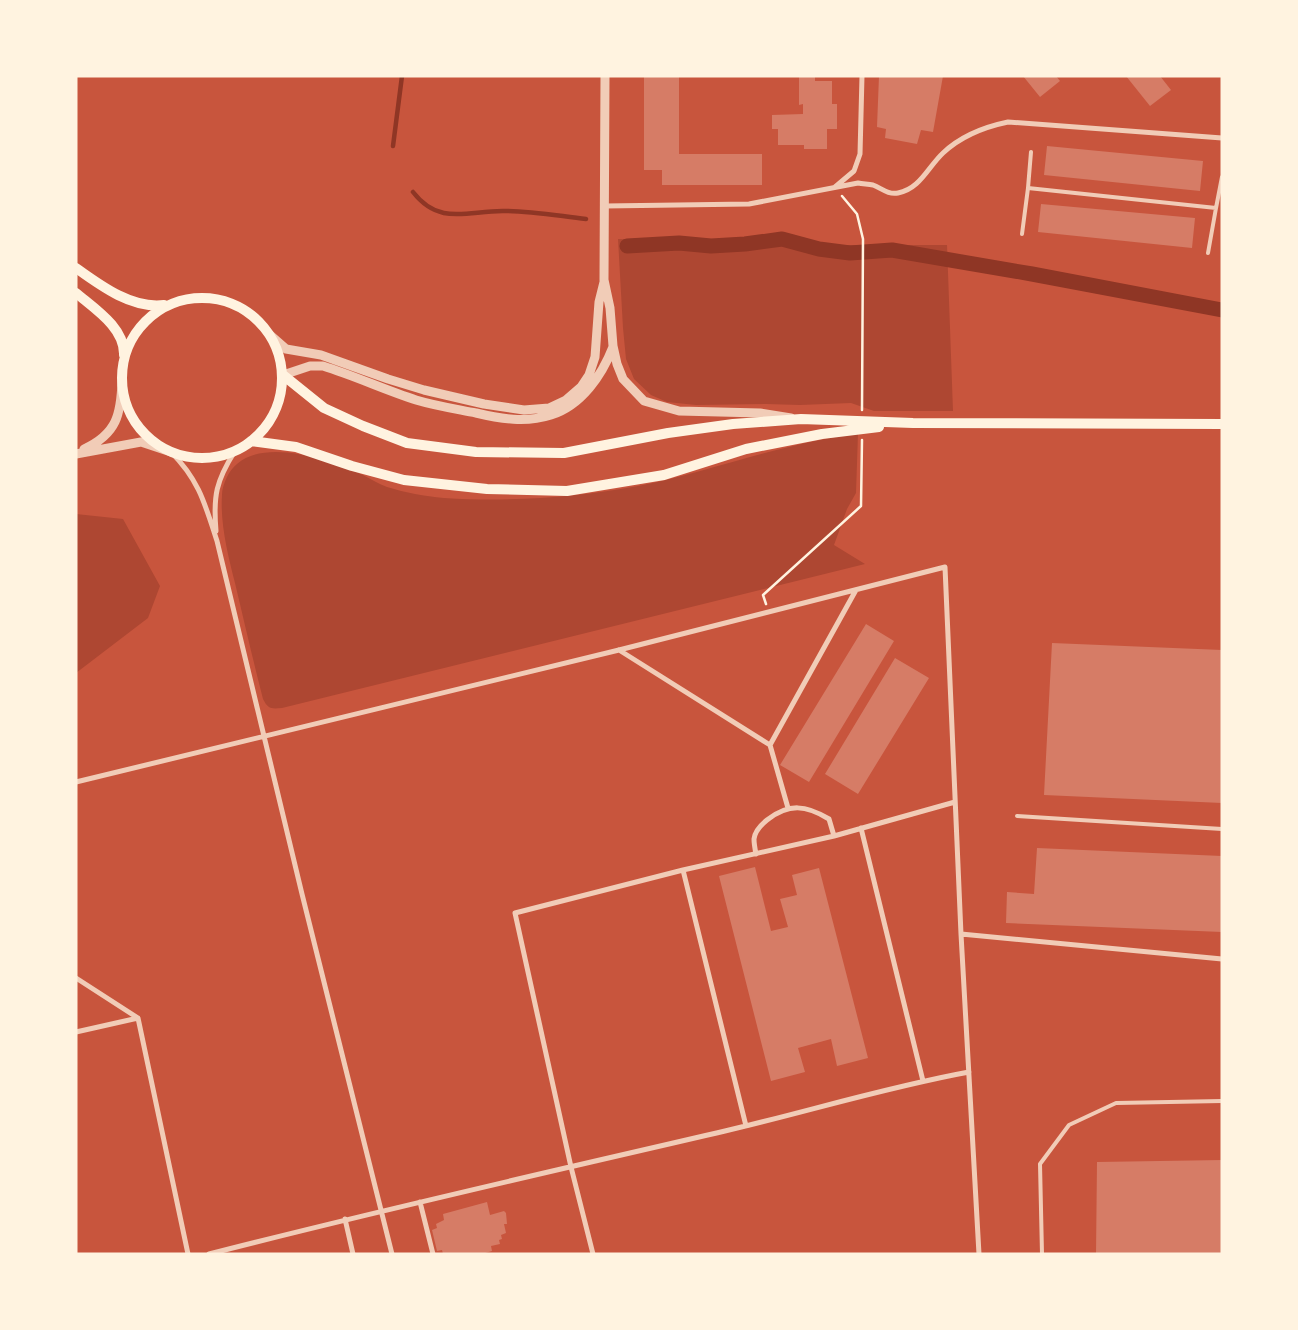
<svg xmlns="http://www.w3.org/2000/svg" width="1298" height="1330" viewBox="0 0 1298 1330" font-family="Signika,sans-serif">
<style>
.green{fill:#ae4732}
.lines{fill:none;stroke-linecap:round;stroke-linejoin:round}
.stream{stroke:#8f3625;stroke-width:4.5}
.canal{stroke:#8f3625;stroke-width:15}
.building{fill:#d67c66}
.path{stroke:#fff3e0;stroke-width:2.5}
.service{stroke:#f1ccb7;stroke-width:4}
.minor{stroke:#f1ccb7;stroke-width:5}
.tertiary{stroke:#f1ccb7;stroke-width:9}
.secondary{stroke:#fff3e0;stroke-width:10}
</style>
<rect width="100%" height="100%" fill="#c8553d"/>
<path class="green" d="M 787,236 L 816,245 L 947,245 L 953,411 L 874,411 L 851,403 L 800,405 L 766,404 L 696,405 L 667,402 L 651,395 L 634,379 L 626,359 L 623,328 L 618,239 L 712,242 Z
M 858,433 L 856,493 L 847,509 L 834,545 L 865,564 L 282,708 C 271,709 268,709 263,699 C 253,660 244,621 235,583 C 228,555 220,524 222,495 C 222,485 229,470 237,464 C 266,438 332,460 363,475 C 371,479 379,484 387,487 C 406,493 424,496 444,498 C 508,502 575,498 638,486 C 689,476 738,459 789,447 C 812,441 835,437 858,433 Z
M 76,514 L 123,519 L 160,586 L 148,618 L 76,673 Z"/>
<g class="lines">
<path class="stream" d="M 393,146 L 402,76
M 413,192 C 440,227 469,210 505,211 C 532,211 559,216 586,219"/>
<path class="canal" d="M 627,246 L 679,243 L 711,246 L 745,244 L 782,239 L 819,249 L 850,253 L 892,250 L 1032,274 L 1222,310"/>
</g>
<path class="building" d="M 644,76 L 679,76 L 679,154 L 762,154 L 762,185 L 662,185 L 662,170 L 644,170 Z
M 799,76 L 815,76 L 815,81 L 832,81 L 832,104 L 837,104 L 837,129 L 827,129 L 827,149 L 804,149 L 804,145 L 778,145 L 778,129 L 772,129 L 772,115 L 803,114 L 803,104 L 799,105 Z
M 879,76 L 943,76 L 933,132 L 921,130 L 917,144 L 885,138 L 886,129 L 877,127 Z
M 1023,76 L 1056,76 L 1060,81 L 1040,97 Z
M 1126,76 L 1160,76 L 1171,90 L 1150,106 Z
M 1047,146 L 1203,161 L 1200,191 L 1044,175 Z
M 1041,204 L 1195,218 L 1192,248 L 1038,232 Z
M 866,624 L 894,641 L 809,782 L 780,765 Z
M 1052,643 L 1222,650 L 1222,803 L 1044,795 Z
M 895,658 L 929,678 L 858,794 L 825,774 Z
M 1037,848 L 1222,856 L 1222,932 L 1006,923 L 1007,892 L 1034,894 Z
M 755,867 L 771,931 L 788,927 L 780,899 L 797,895 L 792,875 L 819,868 L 868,1058 L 837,1066 L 831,1039 L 798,1048 L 805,1072 L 771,1081 L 719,876 Z
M 1222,1160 L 1222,1254 L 1096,1254 L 1097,1162 Z
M 487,1202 L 490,1215 L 504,1211 L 506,1213 L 507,1224 L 504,1224 L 506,1233 L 501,1235 L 502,1239 L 499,1240 L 500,1244 L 491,1246 L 492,1251 L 482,1254 L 443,1254 L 442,1250 L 437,1251 L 432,1230 L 437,1228 L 436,1224 L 444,1220 L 443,1214 Z"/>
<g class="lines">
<path class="path" d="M 842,196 L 857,214 L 863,239 L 862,410
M 766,604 L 763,595 L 861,506 L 862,440"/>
<path class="service" d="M 1031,152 L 1028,188 L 1216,208 L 1222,177
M 1022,234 L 1028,188
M 1208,253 L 1216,208
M 1017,816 L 1222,829
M 1042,1254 L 1040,1164 L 1069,1125 L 1116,1103 L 1222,1101"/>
<path class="minor" d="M 835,187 L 854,171 L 860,154 L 862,76
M 605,206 L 749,204 L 858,183 C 863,184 868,184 873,185 C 881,188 888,195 898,193 C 920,189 928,167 943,153 C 961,136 984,127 1008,122 L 1222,138
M 171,452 C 199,480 205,504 217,541 L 302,894 L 392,1254
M 216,531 C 213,496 216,481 235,451
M 619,650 L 770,745 L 788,808
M 770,745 L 856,590
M 76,782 L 619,650 L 945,567 L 961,934 L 979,1254
M 861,828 L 923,1081
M 756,854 C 755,849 754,843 754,839 C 755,831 762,824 767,820 C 789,803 806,805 829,819 L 834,836
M 683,870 L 746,1126
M 961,934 L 1222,959
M 76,978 L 138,1018 L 188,1254
M 76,1032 L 138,1018
M 420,1202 L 433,1254
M 345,1219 L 353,1254
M 209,1254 C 380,1210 553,1171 725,1131 C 806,1112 887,1087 969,1072
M 593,1254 L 571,1167 L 515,913 L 683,870 L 834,836 L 955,802"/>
<path class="tertiary" d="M 605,76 L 604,280 L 610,308 L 613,346 L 617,364 L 623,379 L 644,401 L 679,411 L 760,413 L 791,418
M 270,335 L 286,349 L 321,355 L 388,379 L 424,390 L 484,404 L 524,410 L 549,408 L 566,400 L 581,387 L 589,375 L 595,357 L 599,302 L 604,282
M 283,375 L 310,366 L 323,366 C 355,376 385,390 416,400 C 436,406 456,409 476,413 C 501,419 526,423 551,415 C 582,405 602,375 613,347
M 84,449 C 117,434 121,414 122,381
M 76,454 L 141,442 L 171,452"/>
<path class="secondary" d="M 76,268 C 101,286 132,309 164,305
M 76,293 C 95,309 125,328 124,355
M122 378a80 80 0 1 1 160 0a80 80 0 1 1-160 0Z
M 283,375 L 324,408 L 363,426 L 407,443 L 476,452 L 564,453 L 668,433 L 733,424 L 801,419 L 913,423 L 1222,424
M 251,441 L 296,447 L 352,466 L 404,480 L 487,489 L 567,491 L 664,475 L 746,449 L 822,434 L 879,427"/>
</g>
<rect width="1298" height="1330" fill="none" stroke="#fff3e0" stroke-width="155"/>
</svg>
